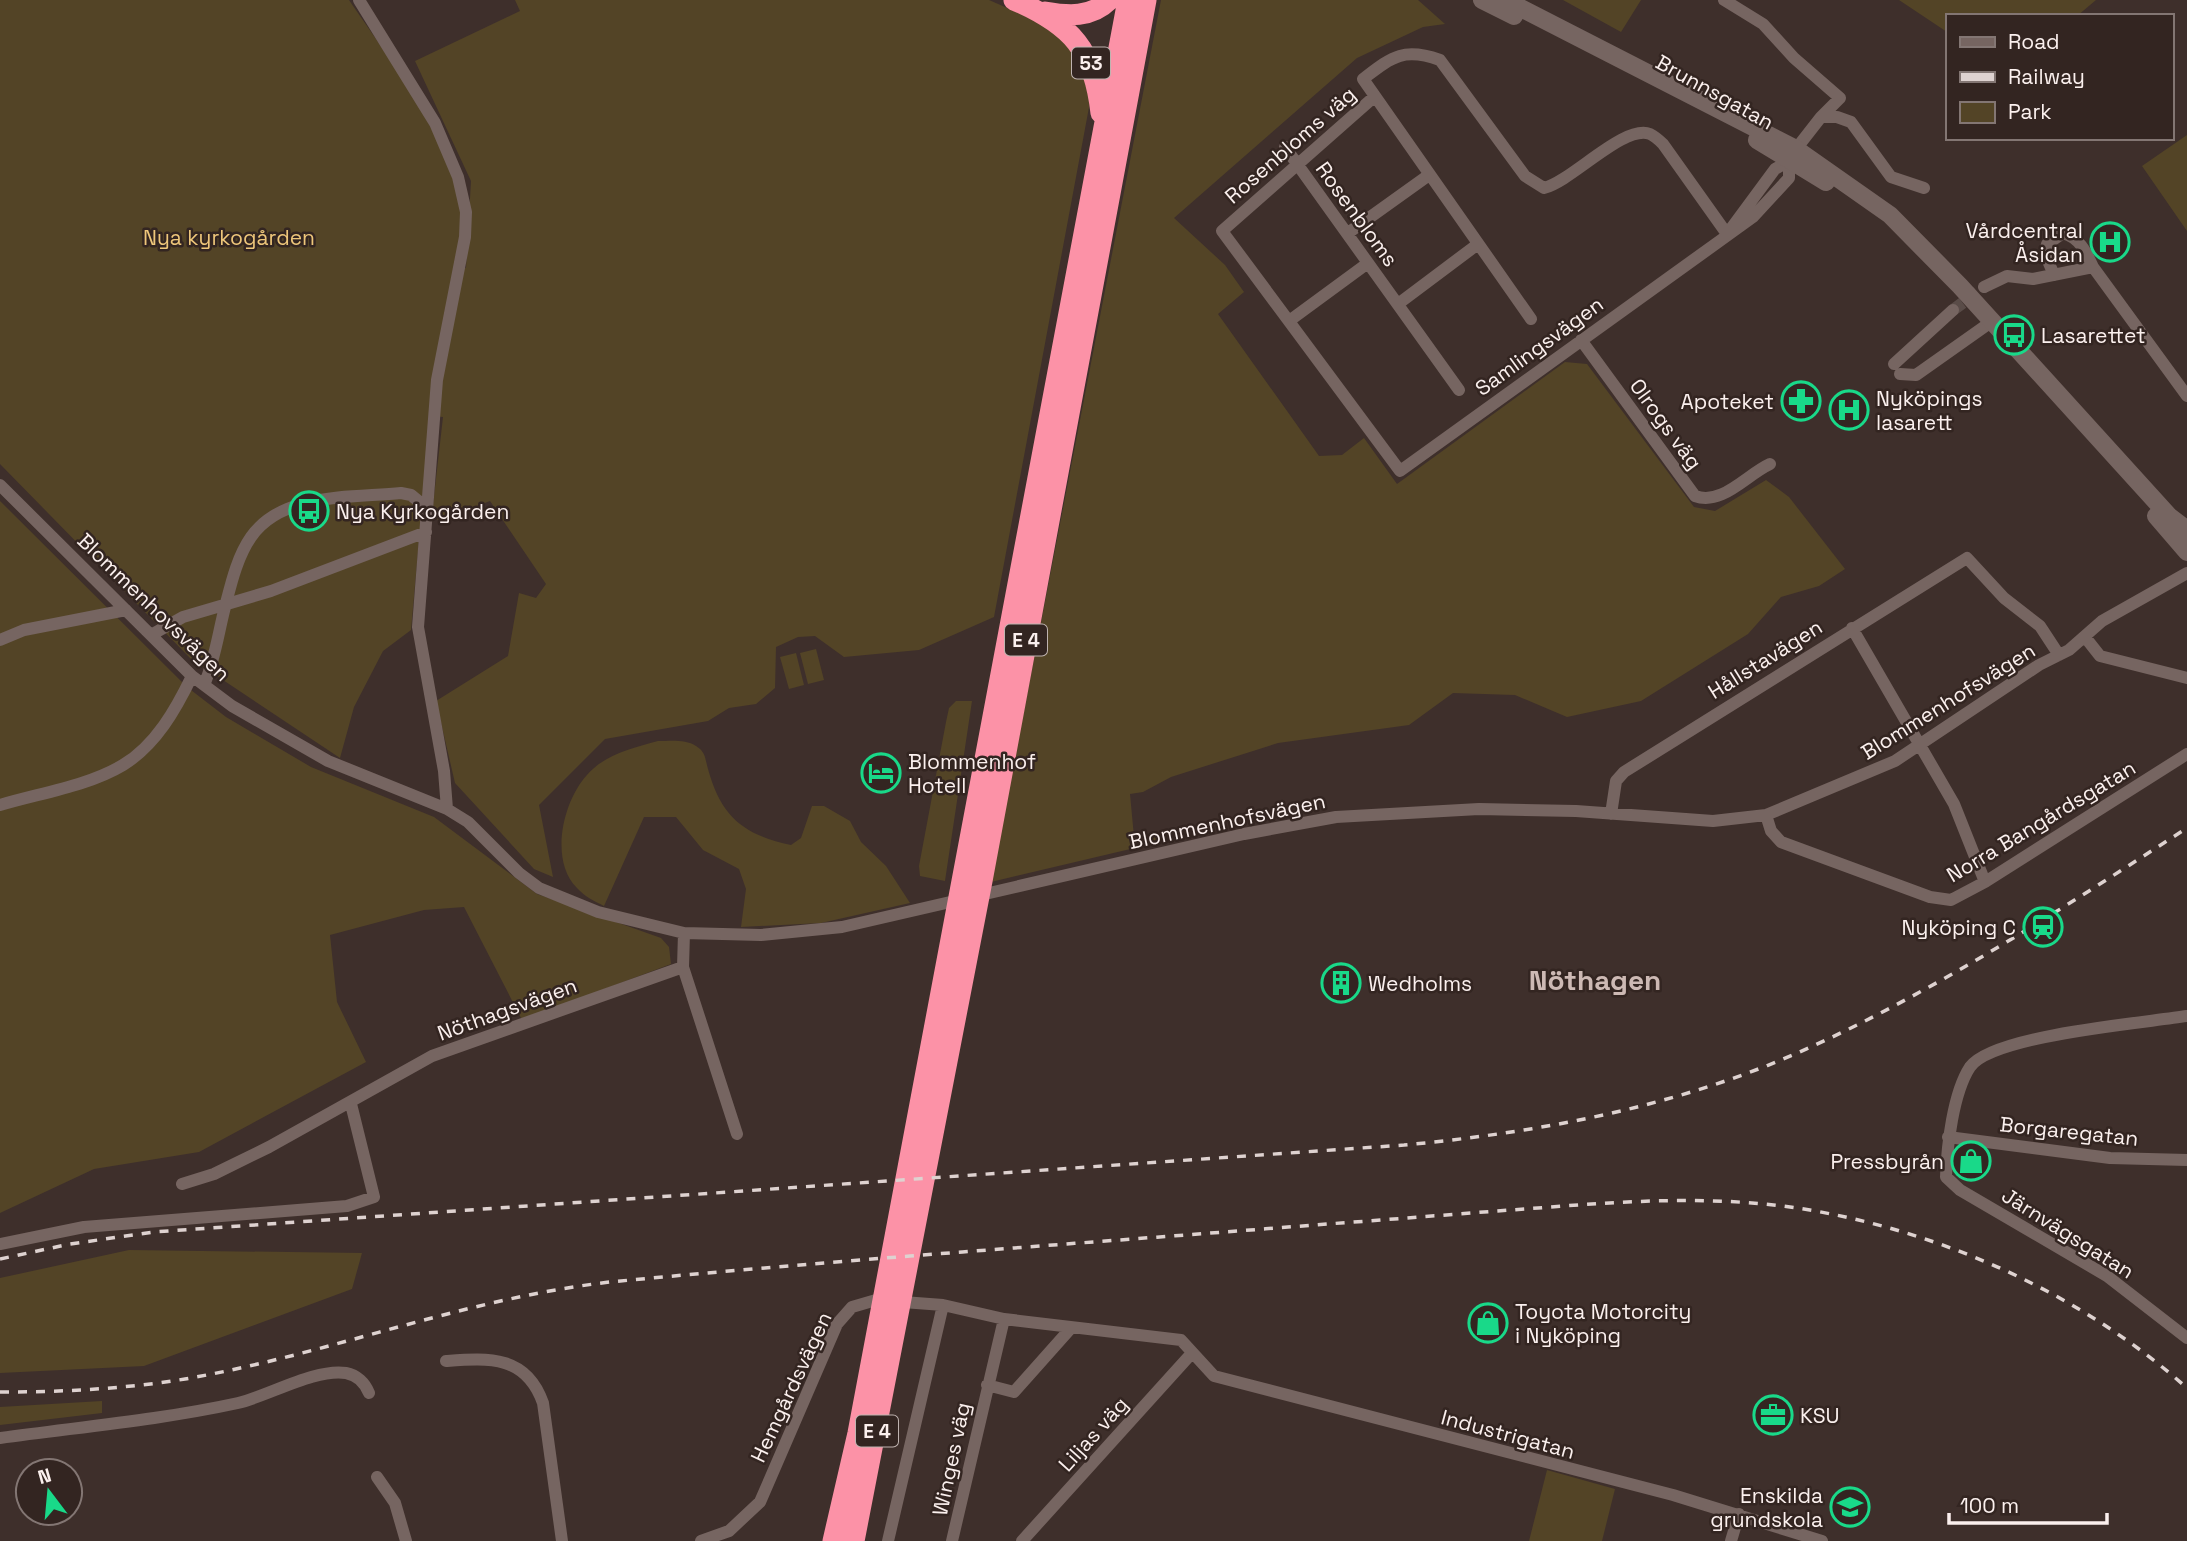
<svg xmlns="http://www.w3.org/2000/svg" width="2187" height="1541" viewBox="0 0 2187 1541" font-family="'Space Grotesk',sans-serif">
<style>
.green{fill:#534426}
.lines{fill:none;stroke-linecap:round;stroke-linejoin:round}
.street-tunnel{stroke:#5a4c48;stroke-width:12;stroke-dasharray:12 6;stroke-linecap:butt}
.street{stroke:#766561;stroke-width:12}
.secondary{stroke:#766561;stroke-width:18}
.highway{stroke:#fc92a7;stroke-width:21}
.rail{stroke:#ded2d0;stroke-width:3.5;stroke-dasharray:9 9;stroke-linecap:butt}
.labels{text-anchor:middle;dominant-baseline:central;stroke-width:5;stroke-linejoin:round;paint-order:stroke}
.shield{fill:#332521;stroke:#bfb3b0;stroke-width:2}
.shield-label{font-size:19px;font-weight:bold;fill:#fbf0ee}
.street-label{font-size:21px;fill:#fbf0ee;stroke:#332521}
.poi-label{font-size:21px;fill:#fbf0ee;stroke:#332521;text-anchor:start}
.park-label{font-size:21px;fill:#eec67a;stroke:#332521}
.district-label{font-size:28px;font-weight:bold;fill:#cdb9b4;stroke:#332521}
</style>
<rect width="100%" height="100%" fill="#3e2f2b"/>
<path class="green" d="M 0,0 L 349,0 C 390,60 454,144 462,217 C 464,232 458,250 456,265 L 466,268 L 471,181 L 415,61 L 520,11 L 515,0 L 989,0 L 1050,27 L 1079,56 L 1090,102 L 994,617 L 919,650 L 844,657 L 815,636 L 798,637 L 776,647 L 775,688 L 756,704 L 729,708 L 708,721 L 605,739 L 539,805 L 553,877 L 534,869 L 455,783 L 436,701 L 508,656 L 519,593 L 536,598 L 546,584 L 490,501 L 439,521 L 432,514 L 443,417 L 430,416 L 411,630 L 383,651 L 354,707 L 340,758 L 190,658 L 0,464 Z
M 1161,0 L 1418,0 L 1445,24 L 1423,27 L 1357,58 L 1174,218 L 1225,265 L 1244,292 L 1218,314 L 1319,456 L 1342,455 L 1364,438 L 1397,484 L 1565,362 L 1587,364 L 1694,507 L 1715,511 L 1766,480 L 1789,497 L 1845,569 L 1819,586 L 1781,597 L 1748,634 L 1641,701 L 1567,717 L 1515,695 L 1453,693 L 1409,725 L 1278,743 L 1171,777 L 1143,792 L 1130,794 L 1134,837 L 1159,834 L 1160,842 L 991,882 Z
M 1563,0 L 1641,0 L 1621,32 Z
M 1899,0 L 2096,0 L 2077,16 L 1947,16 L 1947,32 Z
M 2187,135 L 2187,231 L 2142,166 Z
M 0,501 L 187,687 L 226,717 L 311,767 L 434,817 L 537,894 L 661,938 L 669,947 L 671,964 L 522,1020 L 464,907 L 424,910 L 330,935 L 337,1002 L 366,1062 L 199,1152 L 94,1169 L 0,1213 Z
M 816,649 L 824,680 L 808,684 L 800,653 Z
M 796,653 L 804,685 L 789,689 L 780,657 Z
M 956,701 L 972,701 L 945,881 L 920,876 L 919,866 L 946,722 L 949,708 Z
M 658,741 C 670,741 686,739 696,746 C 706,752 705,759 708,769 C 721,817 744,835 791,845 L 801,838 L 812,806 L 824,806 L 850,821 L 861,842 L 886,866 L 910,903 L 821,923 L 741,927 L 746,889 L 739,869 L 703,850 L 676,817 L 644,817 L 604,906 C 594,901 584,896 577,888 C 549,860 563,801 587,775 C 605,754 633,748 658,741 Z
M 129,1250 L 362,1253 L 352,1289 L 144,1366 L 0,1373 L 0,1278 Z
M 102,1401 L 102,1413 L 0,1425 L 0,1407 Z
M 1547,1470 L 1615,1489 L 1602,1541 L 1529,1541 Z"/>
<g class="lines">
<path class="street-tunnel" d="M 1953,310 L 1984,287"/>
<path class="street" d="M 359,0 L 435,123 L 458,177 L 466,212 L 465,237 L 437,380 L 418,627 L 444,771 L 447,809
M 1724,0 L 1763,24 L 1794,58 L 1840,98 L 1821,117
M 1374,97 L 1222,231 L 1400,471 L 1753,217 L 1789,178 L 1789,161 L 1775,169 L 1727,234
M 1285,147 L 1459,390
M 1796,149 L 1821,117 L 1837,117 L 1851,122 L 1891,177 L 1924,188
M 1348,233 L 1429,175
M 2054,275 L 2045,254 L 2047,244 L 2063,233 C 2080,238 2086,252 2093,267 L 2187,396
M 1984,287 L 2007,276 L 2033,279 L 2093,267
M 1398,304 L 1478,244
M 1531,319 L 1363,79 C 1392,57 1403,47 1440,60 L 1525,176 L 1544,188 C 1572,181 1624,124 1650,134 C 1654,136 1660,141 1663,144 L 1727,234
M 1289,321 L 1368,263
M 1581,340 L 1695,496 C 1722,506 1746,475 1770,464
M 1894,364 L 1953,310
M 1900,374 L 1916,375 L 1991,322
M 0,485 L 192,676 L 232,706 L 328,761 L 447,809 L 468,822 L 519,873 L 539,888 L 598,912 L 684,933 L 761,935 L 842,927 L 1244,834 L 1336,817 L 1479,809 L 1576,811 L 1713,821 L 1766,815 L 1895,761 L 2039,665 L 2069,650 L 2102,621 L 2187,573
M 1852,628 L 1954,804 L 1985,882
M 151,635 L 183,617 L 271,591 L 426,532
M 2085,637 L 2100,656 L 2187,678
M 0,640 L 24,630 L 126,610
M 204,685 C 215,660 218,634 225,607 C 231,584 237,557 251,537 C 282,492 353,498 401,493 L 411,495 L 428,509
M 0,805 C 40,793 88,786 123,765 C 156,745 176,709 192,676
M 1611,814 L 1616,781 L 1624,772 L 1967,558 L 2004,598 L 2040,626 L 2059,655
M 1766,815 L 1771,831 L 1781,842 L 1930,897 L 1951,900 L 1985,882 L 2187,754
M 683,967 L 737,1134
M 2187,1016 C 2144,1023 1992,1035 1970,1067 C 1953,1093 1947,1146 1946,1177 L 1960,1190 L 2107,1276 L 2187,1338
M 1948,1137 L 2110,1158 L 2187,1160
M 182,1184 L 214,1174 L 269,1147 L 432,1056 L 683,967 L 684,933
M 0,1244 L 84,1227 L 347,1206 L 374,1197 L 351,1104
M 446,1361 C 489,1358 526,1355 543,1403 L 562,1541
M 987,1385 L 1014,1392 L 1071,1328
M 0,1438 C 79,1427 160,1420 238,1403 C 268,1396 316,1368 346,1373 C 357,1375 365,1383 369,1393
M 377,1477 L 395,1503 L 406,1541
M 701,1541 L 729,1531 L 760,1502 L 837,1324 L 852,1307 L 876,1300 L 943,1305 L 1004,1319 L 1181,1340 L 1214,1376 L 1673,1495 L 1822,1541
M 888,1541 L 943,1305
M 952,1541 L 1004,1319
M 1022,1541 L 1192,1353
M 1731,1541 L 1739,1514"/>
<path class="secondary" d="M 1482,0 L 1514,16
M 1505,0 L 1796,149 L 1890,215 L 1960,286 L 2169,516 L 2187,530
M 1757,140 L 1826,182
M 2156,516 L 2187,552"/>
<path class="highway" d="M 1014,0 C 1072,25 1094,50 1101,113
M 1045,12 C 1068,16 1091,18 1109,0
M 833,1541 L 858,1433 L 1128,0
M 854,1541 L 982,881 L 1146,0"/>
<path class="rail" d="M 0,1259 L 70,1244 L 154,1232 L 1404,1145 C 1544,1132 1685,1105 1813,1046 C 1944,986 2066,906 2187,828
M 0,1392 C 62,1392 124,1389 185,1379 C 330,1354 462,1299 610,1282 C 848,1259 1088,1243 1327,1224 C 1397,1219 1468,1213 1538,1208 C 1637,1200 1734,1194 1831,1214 C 1961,1240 2088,1300 2187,1388"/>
</g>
<defs>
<g id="hospital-ring" transform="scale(2.0125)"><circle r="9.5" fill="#332521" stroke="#19d989" stroke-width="1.5"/><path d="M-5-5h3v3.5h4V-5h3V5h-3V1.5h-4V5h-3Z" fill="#19d989"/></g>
<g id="bus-ring" transform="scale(2.0125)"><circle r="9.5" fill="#332521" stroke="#19d989" stroke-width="1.5"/><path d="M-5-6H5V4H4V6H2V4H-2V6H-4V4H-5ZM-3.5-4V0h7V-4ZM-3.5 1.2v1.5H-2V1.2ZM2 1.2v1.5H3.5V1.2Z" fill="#19d989"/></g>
<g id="pharmacy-ring" transform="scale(2.0125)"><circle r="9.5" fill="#332521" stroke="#19d989" stroke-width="1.5"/><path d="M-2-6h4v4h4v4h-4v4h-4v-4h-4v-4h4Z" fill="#19d989"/></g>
<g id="hotel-ring" transform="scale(2.0125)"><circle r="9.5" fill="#332521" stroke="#19d989" stroke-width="1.5"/><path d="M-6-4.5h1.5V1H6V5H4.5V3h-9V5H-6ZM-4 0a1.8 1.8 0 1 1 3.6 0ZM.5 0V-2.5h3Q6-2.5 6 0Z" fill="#19d989"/></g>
<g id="station-ring" transform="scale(2.0125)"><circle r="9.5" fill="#332521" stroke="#19d989" stroke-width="1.5"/><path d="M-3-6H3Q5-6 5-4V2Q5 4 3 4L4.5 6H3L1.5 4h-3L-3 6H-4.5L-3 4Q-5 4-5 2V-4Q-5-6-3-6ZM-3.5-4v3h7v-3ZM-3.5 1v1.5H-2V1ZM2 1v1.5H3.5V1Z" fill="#19d989"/></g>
<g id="building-ring" transform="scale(2.0125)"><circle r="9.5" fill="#332521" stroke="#19d989" stroke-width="1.5"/><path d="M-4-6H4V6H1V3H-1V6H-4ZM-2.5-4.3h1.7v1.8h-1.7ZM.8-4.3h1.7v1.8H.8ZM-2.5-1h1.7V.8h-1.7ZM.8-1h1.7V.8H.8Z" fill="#19d989"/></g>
<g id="shop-ring" transform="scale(2.0125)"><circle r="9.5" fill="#332521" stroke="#19d989" stroke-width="1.5"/><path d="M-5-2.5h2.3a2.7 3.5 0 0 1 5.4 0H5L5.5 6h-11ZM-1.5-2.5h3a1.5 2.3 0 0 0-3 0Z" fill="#19d989"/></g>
<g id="office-ring" transform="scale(2.0125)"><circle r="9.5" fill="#332521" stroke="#19d989" stroke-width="1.5"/><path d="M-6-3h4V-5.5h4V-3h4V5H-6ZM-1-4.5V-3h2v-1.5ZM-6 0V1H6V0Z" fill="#19d989"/></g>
<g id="school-ring" transform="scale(2.0125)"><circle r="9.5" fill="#332521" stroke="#19d989" stroke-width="1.5"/><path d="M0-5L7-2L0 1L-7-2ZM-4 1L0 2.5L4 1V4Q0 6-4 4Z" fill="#19d989"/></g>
</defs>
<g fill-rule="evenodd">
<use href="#hospital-ring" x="2110" y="242"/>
<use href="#bus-ring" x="2014" y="335"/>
<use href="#pharmacy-ring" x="1801" y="401"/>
<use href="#hospital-ring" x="1849" y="410"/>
<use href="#bus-ring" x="309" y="511"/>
<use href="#hotel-ring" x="881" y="773"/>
<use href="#station-ring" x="2043" y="927"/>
<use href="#building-ring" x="1341" y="983"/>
<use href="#shop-ring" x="1971" y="1161"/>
<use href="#shop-ring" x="1488" y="1323"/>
<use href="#office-ring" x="1773" y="1415"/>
<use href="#school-ring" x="1850" y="1507"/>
</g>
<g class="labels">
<g class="shield">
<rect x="1072" y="47.5" width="38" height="31" rx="5"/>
<rect x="1005" y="624.5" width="42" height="31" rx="5"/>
<rect x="856" y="1415.5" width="42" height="31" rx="5"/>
</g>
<g class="shield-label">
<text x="1091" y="63">53</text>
<text x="1026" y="640">E 4</text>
<text x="877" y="1431">E 4</text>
</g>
<g class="street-label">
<text transform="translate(1715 92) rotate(29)">Brunnsgatan</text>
<text transform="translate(1290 145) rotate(-41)">Rosenbloms väg</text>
<text transform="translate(1357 214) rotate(54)">Rosenbloms</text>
<text transform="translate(1539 346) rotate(-36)">Samlingsvägen</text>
<text transform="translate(1666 424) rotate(54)">Olrogs väg</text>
<text transform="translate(154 607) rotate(44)">Blommenhovsvägen</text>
<text transform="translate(1765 659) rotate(-32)">Hållstavägen</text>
<text transform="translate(1948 701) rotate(-32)">Blommenhofsvägen</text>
<text transform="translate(1227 821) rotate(-12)">Blommenhofsvägen</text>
<text transform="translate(2041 821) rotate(-31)">Norra Bangårdsgatan</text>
<text transform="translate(507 1009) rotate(-20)">Nöthagsvägen</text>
<text transform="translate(2069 1131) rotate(6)">Borgaregatan</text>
<text transform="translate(2068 1233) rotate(32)">Järnvägsgatan</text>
<text transform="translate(791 1387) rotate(-65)">Hemgårdsvägen</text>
<text transform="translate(1093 1434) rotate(-48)">Liljas väg</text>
<text transform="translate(1508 1434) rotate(15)">Industrigatan</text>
<text transform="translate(951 1459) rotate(-78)">Winges väg</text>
</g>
<g class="poi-label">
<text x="2083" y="230" text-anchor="end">Vårdcentral<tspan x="2083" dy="24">Åsidan</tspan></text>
<text x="2041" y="335">Lasarettet</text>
<text x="1876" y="398">Nyköpings<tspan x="1876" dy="24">lasarett</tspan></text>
<text x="1774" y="401" text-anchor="end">Apoteket</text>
<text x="336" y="511">Nya Kyrkogården</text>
<text x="908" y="761">Blommenhof<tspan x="908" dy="24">Hotell</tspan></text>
<text x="2016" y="927" text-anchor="end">Nyköping C</text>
<text x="1368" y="983">Wedholms</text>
<text x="1944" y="1161" text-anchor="end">Pressbyrån</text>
<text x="1515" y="1311">Toyota Motorcity<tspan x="1515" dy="24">i Nyköping</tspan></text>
<text x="1800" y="1415">KSU</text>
<text x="1823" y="1495" text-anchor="end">Enskilda<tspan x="1823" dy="24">grundskola</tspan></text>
</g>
<g class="park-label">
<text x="229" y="237">Nya kyrkogården</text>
</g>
<g class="district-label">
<text x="1595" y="980">Nöthagen</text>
</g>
</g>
<rect x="1946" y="14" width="228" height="126" fill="#332521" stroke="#837673" stroke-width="2"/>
<rect x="1960" y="37" width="35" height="10" fill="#766561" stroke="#837673" stroke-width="2"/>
<text x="2008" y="49" font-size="21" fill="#fbf0ee">Road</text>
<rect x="1960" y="72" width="35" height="10" fill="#ded2d0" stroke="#837673" stroke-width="2"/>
<text x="2008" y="84" font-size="21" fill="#fbf0ee">Railway</text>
<rect x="1960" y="102" width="35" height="21" fill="#534426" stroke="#837673" stroke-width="2"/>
<text x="2008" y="119" font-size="21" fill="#fbf0ee">Park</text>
<g transform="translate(49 1492) rotate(344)"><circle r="33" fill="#332521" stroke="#837673" stroke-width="2"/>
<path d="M0-5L12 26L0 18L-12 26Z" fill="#19d989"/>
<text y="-10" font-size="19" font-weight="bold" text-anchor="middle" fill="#fbf0ee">N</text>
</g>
<path d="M1949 1513v10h158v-10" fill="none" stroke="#fbf0ee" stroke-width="3.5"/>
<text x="1960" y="1513" font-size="21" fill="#fbf0ee" stroke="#332521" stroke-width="5" paint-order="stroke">100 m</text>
</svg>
